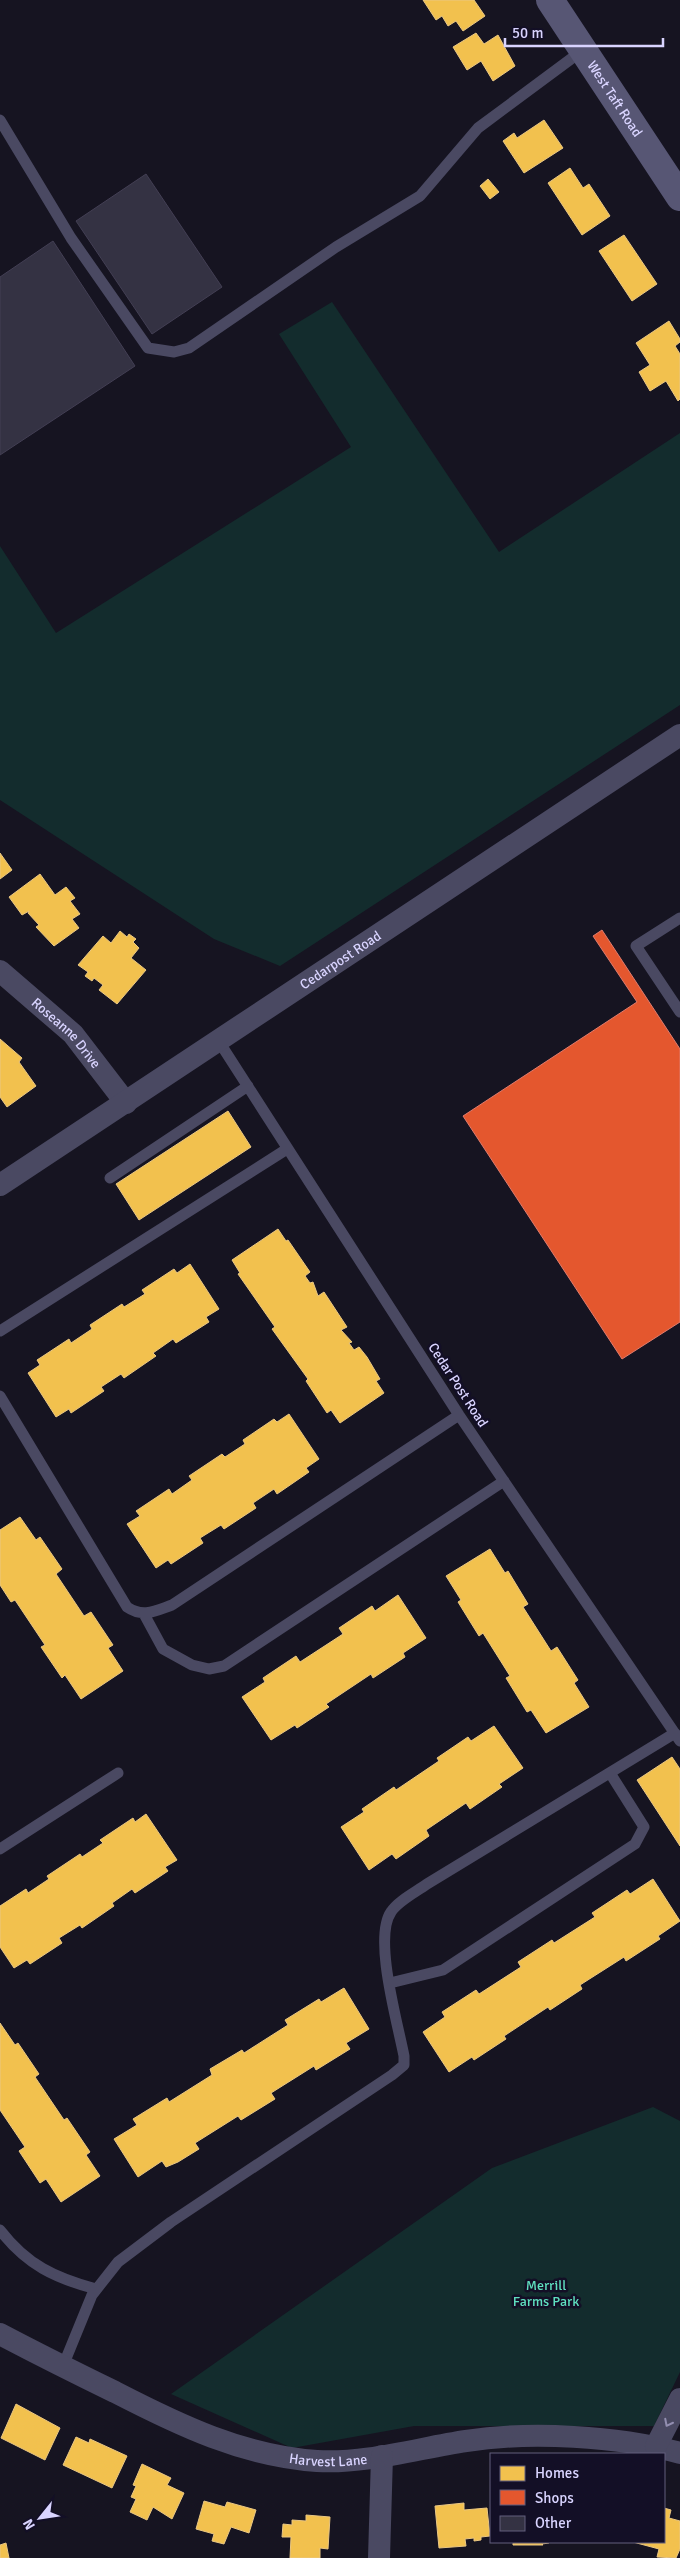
<svg xmlns="http://www.w3.org/2000/svg" width="680" height="2558" viewBox="0 0 680 2558" font-family="Signika,sans-serif">
<style>
.green{fill:#132c2d}
.homes{fill:#f2c14e;stroke:#eac783}
.shops{fill:#e4572e;stroke:#e17c6d}
.building{fill:#343243;stroke:#433f54}
.lines{fill:none;stroke-linecap:round;stroke-linejoin:round}
.lane{stroke:#4a4962;stroke-width:11}
.street{stroke:#4a4962;stroke-width:22}
.secondary{stroke:#575674;stroke-width:28}
.oneway{stroke:#928eb0}
.labels{text-anchor:middle;dominant-baseline:central;stroke-width:5;stroke-linejoin:round;paint-order:stroke}
.street-label{font-size:14px;fill:#d9d4ff;stroke:#130f26}
.park-label{font-size:14px;fill:#5fe0c0;stroke:#130f26}
</style>
<rect width="100%" height="100%" fill="#161421"/>
<path class="green" d="M 332,302 L 499,552 L 680,433 L 680,705 L 280,966 L 214,939 L 0,800 L 0,546 L 56,633 L 351,447 L 279,334 Z
M 653,2107 L 680,2121 L 680,2372 L 654,2426 L 414,2426 L 292,2448 L 171,2394 L 492,2168 Z"/>
<path class="homes" d="M 423,0 L 474,0 L 485,16 L 463,31 L 456,21 L 448,26 L 442,16 L 436,20 Z
M 476,33 L 484,44 L 498,35 L 515,66 L 493,81 L 481,61 L 467,70 L 453,47 Z
M 544,120 L 563,148 L 524,173 L 503,141 L 514,133 L 517,138 Z
M 570,168 L 583,188 L 589,184 L 610,216 L 582,235 L 548,183 Z
M 488,179 L 499,192 L 490,199 L 480,186 Z
M 624,235 L 657,284 L 632,301 L 599,251 Z
M 669,321 L 680,339 L 680,342 L 675,346 L 680,354 L 680,399 L 678,401 L 666,381 L 650,391 L 639,372 L 650,365 L 636,343 Z
M 0,853 L 12,870 L 0,879 Z
M 40,874 L 55,895 L 66,887 L 75,898 L 70,901 L 80,914 L 72,919 L 79,928 L 54,946 L 36,927 L 39,925 L 28,913 L 29,911 L 22,915 L 9,897 Z
M 120,931 L 127,937 L 129,934 L 136,939 L 133,942 L 139,948 L 131,958 L 146,970 L 117,1004 L 99,990 L 103,985 L 94,978 L 92,981 L 85,976 L 88,972 L 78,965 L 103,936 L 111,943 Z
M 0,1039 L 22,1058 L 19,1062 L 36,1086 L 7,1107 L 0,1097 Z
M 228,1111 L 251,1147 L 139,1220 L 116,1184 Z
M 278,1229 L 286,1241 L 288,1240 L 310,1272 L 305,1276 L 310,1283 L 313,1282 L 318,1296 L 324,1292 L 347,1327 L 341,1330 L 352,1342 L 349,1343 L 354,1350 L 359,1347 L 367,1357 L 380,1379 L 376,1381 L 384,1393 L 340,1423 L 331,1410 L 327,1413 L 306,1381 L 308,1379 L 272,1329 L 275,1327 L 238,1274 L 240,1273 L 232,1260 Z
M 190,1264 L 219,1309 L 206,1317 L 209,1322 L 176,1343 L 173,1339 L 153,1353 L 156,1356 L 124,1378 L 121,1374 L 101,1387 L 104,1391 L 71,1413 L 69,1409 L 56,1417 L 28,1373 L 40,1365 L 37,1360 L 69,1339 L 71,1343 L 92,1329 L 90,1325 L 122,1304 L 124,1307 L 145,1294 L 142,1290 L 174,1269 L 177,1273 Z
M 289,1414 L 319,1459 L 306,1468 L 309,1472 L 277,1494 L 274,1489 L 253,1503 L 256,1508 L 224,1529 L 221,1525 L 200,1538 L 203,1543 L 171,1564 L 168,1560 L 156,1568 L 127,1524 L 140,1516 L 136,1511 L 169,1489 L 172,1494 L 192,1480 L 189,1476 L 222,1454 L 225,1457 L 245,1444 L 243,1440 L 274,1419 L 277,1422 Z
M 20,1517 L 36,1540 L 40,1537 L 62,1569 L 56,1574 L 84,1616 L 91,1612 L 113,1645 L 108,1648 L 123,1671 L 81,1699 L 65,1675 L 62,1678 L 41,1647 L 45,1645 L 15,1600 L 11,1602 L 0,1585 L 0,1530 Z
M 490,1549 L 505,1573 L 508,1571 L 528,1604 L 523,1607 L 551,1651 L 557,1647 L 578,1680 L 574,1683 L 589,1707 L 546,1733 L 531,1710 L 527,1712 L 506,1678 L 510,1676 L 483,1633 L 479,1636 L 458,1602 L 461,1600 L 446,1576 Z
M 398,1595 L 426,1638 L 403,1653 L 405,1657 L 373,1678 L 371,1674 L 326,1704 L 329,1707 L 297,1728 L 295,1725 L 271,1740 L 242,1697 L 265,1682 L 263,1678 L 296,1656 L 300,1662 L 343,1634 L 339,1628 L 372,1606 L 375,1611 Z
M 494,1726 L 523,1768 L 499,1784 L 502,1787 L 470,1809 L 466,1803 L 426,1830 L 429,1836 L 396,1859 L 392,1854 L 369,1870 L 341,1827 L 364,1812 L 362,1809 L 394,1787 L 396,1790 L 439,1761 L 437,1758 L 468,1737 L 471,1741 Z
M 672,1757 L 680,1769 L 680,1846 L 637,1780 Z
M 146,1814 L 177,1860 L 165,1867 L 168,1871 L 135,1893 L 132,1889 L 112,1903 L 114,1906 L 82,1928 L 80,1925 L 59,1938 L 62,1943 L 30,1964 L 27,1960 L 14,1968 L 0,1947 L 0,1906 L 26,1889 L 28,1893 L 49,1879 L 47,1876 L 80,1854 L 82,1857 L 103,1843 L 100,1840 L 133,1818 L 135,1822 Z
M 653,1879 L 680,1921 L 658,1936 L 660,1939 L 626,1961 L 624,1957 L 580,1985 L 582,1989 L 550,2010 L 548,2007 L 504,2036 L 506,2039 L 474,2060 L 472,2057 L 449,2072 L 423,2032 L 445,2017 L 442,2012 L 476,1990 L 479,1994 L 521,1967 L 518,1962 L 552,1940 L 554,1943 L 595,1917 L 592,1913 L 627,1890 L 630,1894 Z
M 344,1988 L 369,2029 L 346,2043 L 350,2049 L 316,2070 L 314,2066 L 271,2093 L 275,2099 L 241,2120 L 238,2116 L 195,2143 L 199,2149 L 178,2162 L 166,2167 L 162,2161 L 138,2177 L 114,2139 L 137,2125 L 133,2119 L 167,2098 L 169,2102 L 212,2075 L 210,2069 L 242,2050 L 244,2053 L 288,2025 L 285,2020 L 319,1999 L 321,2002 Z
M 0,2023 L 15,2045 L 18,2043 L 39,2074 L 35,2077 L 64,2120 L 67,2118 L 90,2152 L 86,2155 L 100,2176 L 61,2202 L 46,2179 L 40,2183 L 19,2151 L 25,2147 L 0,2110 Z
M 16,2404 L 60,2428 L 45,2460 L 1,2438 Z
M 76,2437 L 89,2443 L 90,2439 L 127,2456 L 112,2488 L 63,2465 Z
M 142,2464 L 171,2478 L 167,2485 L 184,2493 L 172,2519 L 153,2507 L 147,2520 L 130,2512 L 136,2499 L 131,2497 L 136,2486 L 133,2485 Z
M 204,2501 L 225,2507 L 227,2502 L 256,2510 L 249,2533 L 231,2527 L 224,2544 L 212,2541 L 214,2534 L 196,2529 Z
M 464,2503 L 464,2510 L 487,2508 L 490,2536 L 481,2537 L 481,2540 L 474,2541 L 474,2538 L 465,2539 L 466,2546 L 439,2548 L 435,2506 Z
M 664,2508 L 671,2510 L 669,2518 L 680,2521 L 680,2549 L 676,2558 L 657,2557 L 659,2549 L 633,2542 L 664,2542 Z
M 306,2515 L 330,2517 L 328,2549 L 320,2548 L 320,2558 L 290,2558 L 291,2537 L 282,2537 L 283,2524 L 292,2525 L 292,2520 L 306,2521 Z
M 513,2542 L 549,2542 L 549,2543 L 542,2544 L 543,2545 L 513,2545 Z
M 6,2543 L 9,2558 L 0,2558 L 0,2545 Z"/>
<path class="shops" d="M 602,930 L 680,1049 L 680,1322 L 622,1359 L 463,1116 L 637,1002 L 593,936 Z"/>
<path class="building" d="M 146,174 L 222,287 L 152,334 L 76,221 Z
M 53,241 L 135,366 L 0,455 L 0,277 Z"/>
<g class="lines">
<path class="lane" d="M 0,120 L 71,238 L 148,348 L 174,352 L 189,348 L 336,247 L 420,196 L 478,128 L 583,50
M 680,918 L 636,946 L 680,1012
M 218,1040 L 459,1415 L 680,1741
M 110,1178 L 248,1086
M 0,1331 L 287,1149
M 0,1396 L 127,1607 C 143,1618 155,1611 172,1605 L 459,1415
M 144,1614 L 163,1649 L 192,1665 L 209,1669 L 224,1666 L 504,1481
M 0,1849 L 118,1773
M 390,1983 L 443,1970 L 635,1844 L 644,1827 L 610,1773
M 0,2230 C 27,2265 55,2278 96,2289
M 63,2366 L 92,2295 L 118,2262 L 171,2222 L 392,2075 L 404,2065 L 404,2056 C 398,2024 373,1938 391,1912 C 398,1901 416,1892 427,1884 L 675,1733"/>
<g class="street">
<path id="s1" d="M 0,971 L 73,1034 L 126,1103"/>
<path id="s2" d="M 0,1185 L 680,735"/>
<path id="s3" d="M 0,2334 C 38,2354 76,2373 115,2392 C 179,2425 243,2456 317,2461 C 365,2464 419,2448 466,2441 C 530,2431 618,2436 680,2453"/>
<path d="M 656,2446 L 680,2399"/>
<path d="M 379,2558 L 382,2456"/>
</g>
<path class="secondary" id="s4" d="M 550,0 L 680,197"/>
</g>
<defs><path id="oneway-chevron" d="M-2-3.5L2.5 0L-2 3.5" fill="none" stroke-width="1.6" stroke-linecap="round" stroke-linejoin="round" transform="scale(1.25)"/></defs>
<use class="oneway" href="#oneway-chevron" transform="translate(668 2423) rotate(117)"/>
<g class="labels">
<g class="street-label">
<text stroke="none"><textPath href="#s4" startOffset="118">West Taft Road</textPath></text>
<text stroke="none"><textPath href="#s2" startOffset="408">Cedarpost Road</textPath></text>
<text stroke="none"><textPath href="#s1" startOffset="91">Roseanne Drive</textPath></text>
<text transform="translate(458 1385) rotate(57)">Cedar Post Road</text>
<text stroke="none"><textPath href="#s3" startOffset="355">Harvest Lane</textPath></text>
</g>
<g class="park-label">
<text x="546" y="2285">Merrill<tspan x="546" dy="16">Farms Park</tspan></text>
</g>
</g>
<rect x="490" y="2453" width="175" height="90" fill="#130f26" stroke="#625e7d"/>
<rect x="500" y="2466" width="25" height="15" fill="#f2c14e" stroke="#625e7d"/>
<text x="535" y="2478" font-size="15" fill="#d9d4ff">Homes</text>
<rect x="500" y="2490" width="25" height="15" fill="#e4572e" stroke="#625e7d"/>
<text x="535" y="2503" font-size="15" fill="#d9d4ff">Shops</text>
<rect x="500" y="2516" width="25" height="15" fill="#343243" stroke="#625e7d"/>
<text x="535" y="2528" font-size="15" fill="#d9d4ff">Other</text>
<g transform="translate(40 2518) rotate(240)" stroke="#130f26" stroke-width="4" paint-order="stroke">
<path d="M0-4L9 19L0 12L-9 19Z" fill="#d9d4ff"/>
<text y="-8" font-size="14" font-weight="bold" text-anchor="middle" fill="#d9d4ff">N</text>
</g>
<path d="M505 38v8h158v-8" fill="none" stroke="#d9d4ff" stroke-width="2.5"/>
<text x="512" y="38" font-size="15" fill="#d9d4ff" stroke="#130f26" stroke-width="4" paint-order="stroke">50 m</text>
</svg>
